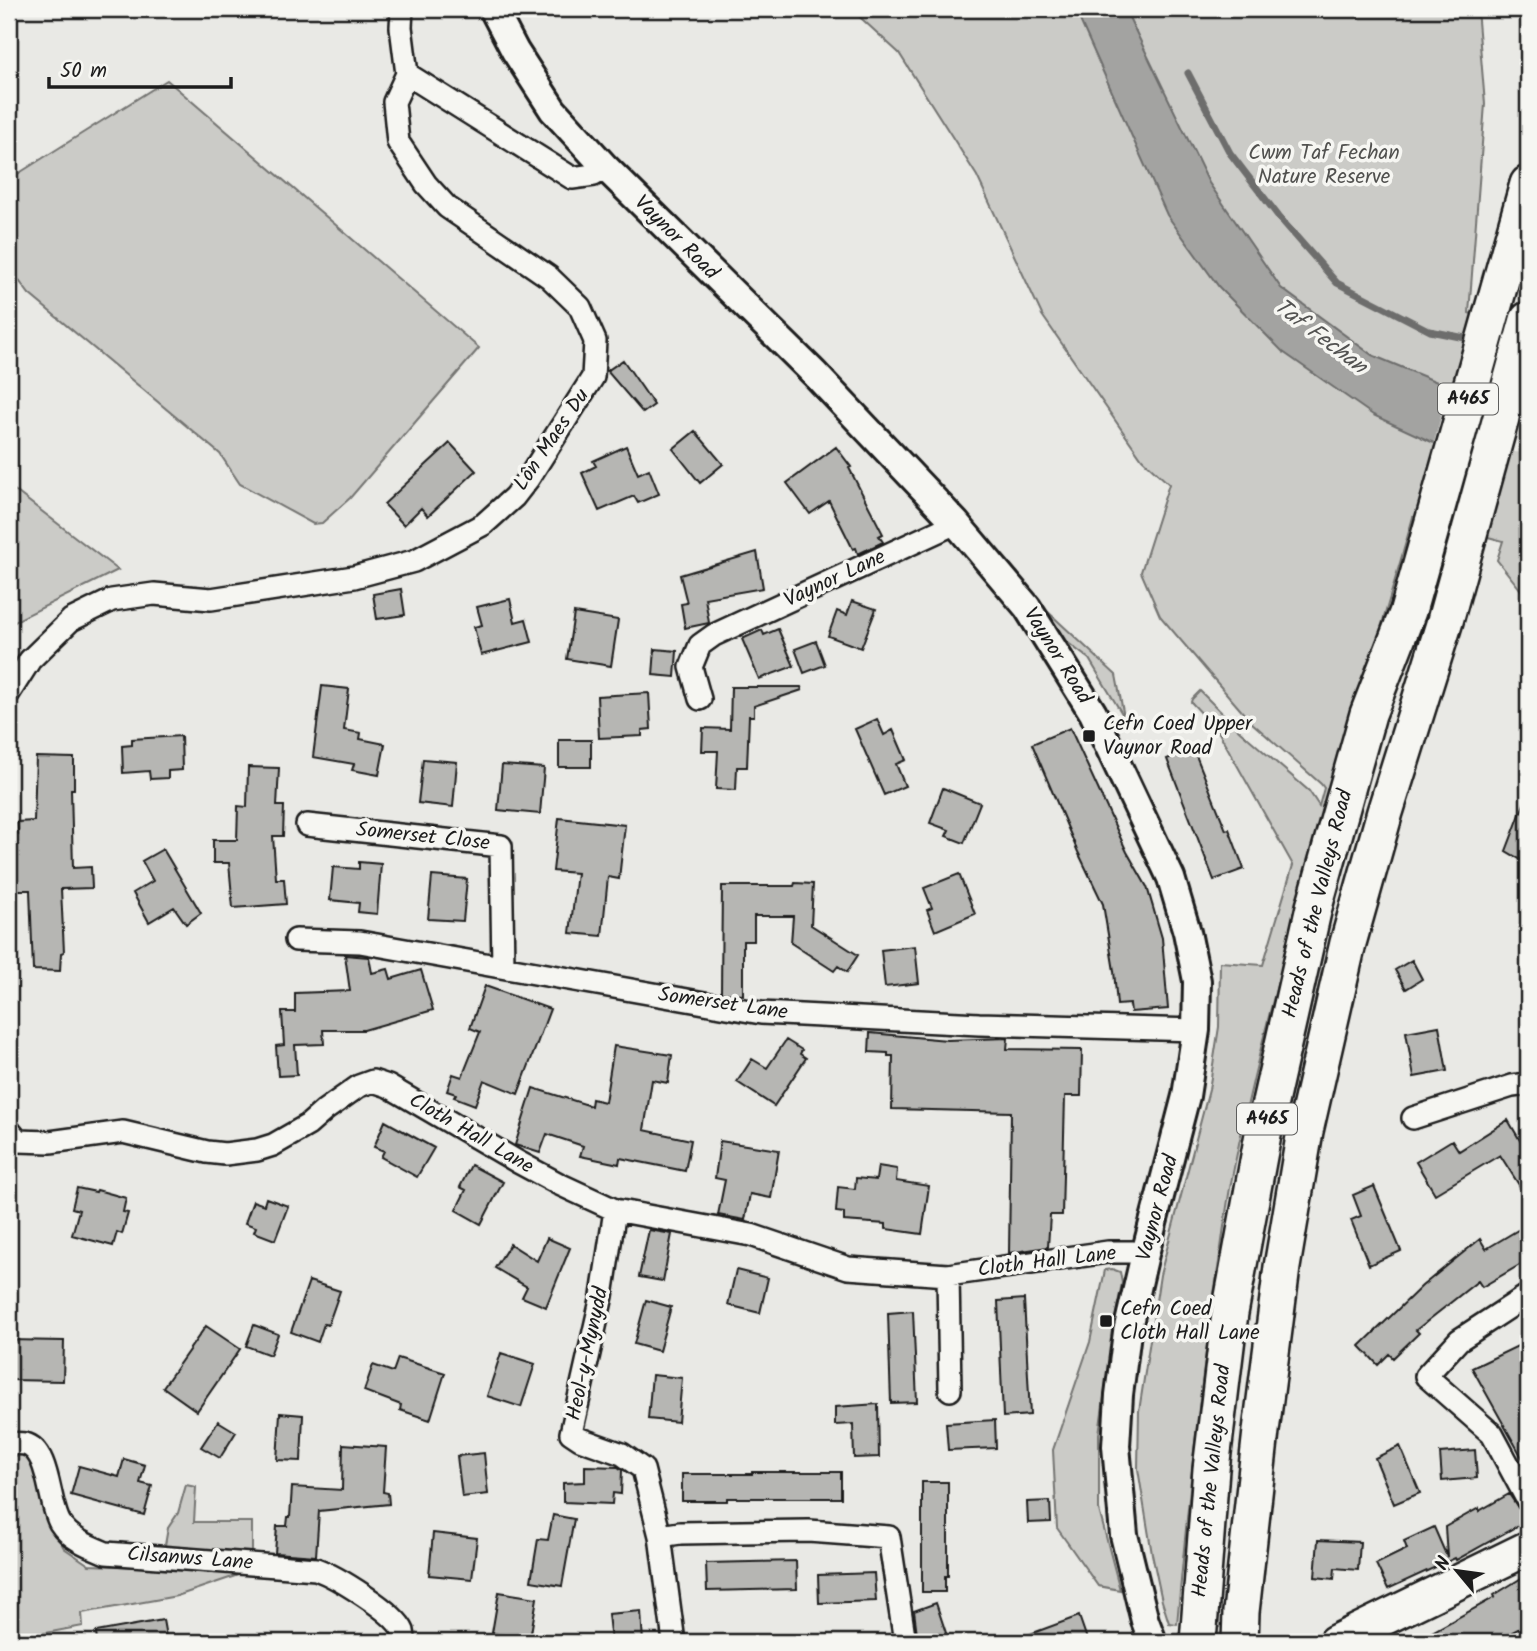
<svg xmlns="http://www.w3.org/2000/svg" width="1537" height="1651" viewBox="0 0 1537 1651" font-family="Kalam,sans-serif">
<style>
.green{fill:#cbcbc7;stroke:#747472;stroke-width:2}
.water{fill:#a3a3a1;stroke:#6d6d6c;stroke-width:2}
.pier{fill:#e9e9e5}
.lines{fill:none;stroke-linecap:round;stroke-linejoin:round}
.stream{stroke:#6d6d6c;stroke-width:7}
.building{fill:#b6b6b3;stroke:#1c1c1c;stroke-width:2}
.minor-casing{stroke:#1c1c1c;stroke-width:26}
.tertiary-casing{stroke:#1c1c1c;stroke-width:32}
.primary-casing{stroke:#1c1c1c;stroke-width:38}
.trunk-casing{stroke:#1c1c1c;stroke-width:40}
.minor{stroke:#f6f6f2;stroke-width:21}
.tertiary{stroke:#f6f6f2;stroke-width:26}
.primary{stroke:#f6f6f2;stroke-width:33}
.trunk{stroke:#f6f6f2;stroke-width:35}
.poi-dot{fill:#1c1c1c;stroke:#f6f6f2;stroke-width:2.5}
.labels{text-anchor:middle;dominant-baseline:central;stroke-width:7;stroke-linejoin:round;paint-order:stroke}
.shield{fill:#f6f6f2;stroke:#5d5d5c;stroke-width:2}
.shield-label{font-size:19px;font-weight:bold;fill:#1c1c1c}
.park-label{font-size:21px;fill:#51514f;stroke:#f6f6f2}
.street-label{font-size:21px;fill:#1c1c1c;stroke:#f6f6f2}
.poi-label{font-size:21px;fill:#1c1c1c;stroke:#f6f6f2;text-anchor:start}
.water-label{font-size:23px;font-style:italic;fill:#525251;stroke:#f6f6f2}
</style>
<rect width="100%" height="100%" fill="#e9e9e5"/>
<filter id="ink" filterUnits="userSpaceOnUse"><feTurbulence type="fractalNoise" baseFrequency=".0143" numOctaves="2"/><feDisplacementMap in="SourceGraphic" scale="14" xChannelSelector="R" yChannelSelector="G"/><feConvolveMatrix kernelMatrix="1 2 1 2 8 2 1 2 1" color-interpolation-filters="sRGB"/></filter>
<g filter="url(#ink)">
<path class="green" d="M 851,9 L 1477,9 L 1485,104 L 1469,313 L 1528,330 L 1528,599 L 1497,560 L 1503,541 L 1413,517 C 1351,739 1275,957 1231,1183 C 1226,1209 1223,1235 1219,1262 C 1200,1382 1188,1503 1177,1624 L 1169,1623 L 1162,1601 L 1152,1554 L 1138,1469 L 1139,1411 L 1160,1275 L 1209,1090 L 1219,1027 L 1220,962 L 1263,965 L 1293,865 L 1218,731 L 1191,702 L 1192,699 L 1200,691 L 1240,731 L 1309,791 L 1319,806 L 1324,788 L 1321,784 L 1251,722 L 1207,671 L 1160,616 L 1141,572 L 1169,484 L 1142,459 L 1042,315 L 977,176 L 899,53 Z
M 167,80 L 479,348 L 350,498 L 322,523 L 313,524 L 240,484 L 220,454 L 29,294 L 9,267 L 9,207 L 16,175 Z
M 9,486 L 118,570 L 21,618 L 9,626 Z
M 1046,610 L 1116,675 L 1124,717 L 1089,659 L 1063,639 Z
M 1112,1269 L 1120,1272 L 1122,1283 L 1114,1324 L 1099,1434 L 1099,1510 L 1120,1590 L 1098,1586 L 1057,1528 L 1053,1450 L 1090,1342 L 1105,1270 Z
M 9,1451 L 29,1457 L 39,1483 L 48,1520 L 64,1548 L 89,1565 L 250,1571 L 177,1596 L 82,1613 L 83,1626 L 9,1640 Z
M 186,1485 L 196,1487 L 194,1522 L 252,1522 L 252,1556 L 173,1551 L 165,1545 L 168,1528 L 178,1513 Z"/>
<path class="water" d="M 1075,9 L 1125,9 L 1209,183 L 1281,288 L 1372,355 L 1488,403 L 1436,444 L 1373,415 L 1283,352 L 1219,287 L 1167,215 Z"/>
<path class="pier" d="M 1450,383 L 1489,400 L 1528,399 L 1527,453 L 1433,446 Z"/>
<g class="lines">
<path class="stream" d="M 1188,73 L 1230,153 L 1279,217 L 1337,283 L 1430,331 L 1475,340"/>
</g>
<path class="building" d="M 623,360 L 654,405 L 643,413 L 607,371 Z
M 695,431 L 723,464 L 700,483 L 673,449 Z
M 450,443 L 476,471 L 428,516 L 421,508 L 404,525 L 384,504 Z
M 626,446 L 638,474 L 649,469 L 659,494 L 638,503 L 634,496 L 599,511 L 582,473 L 596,466 L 593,461 Z
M 836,447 L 851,467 L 849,468 L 883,534 L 879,536 L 883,542 L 858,554 L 856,548 L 853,549 L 829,501 L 810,514 L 787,483 Z
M 757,552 L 763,588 L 705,598 L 709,623 L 685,628 L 681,604 L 687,603 L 680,575 Z
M 401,589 L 405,615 L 377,619 L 373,594 Z
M 510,599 L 515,622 L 526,619 L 532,642 L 481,655 L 474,627 L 482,625 L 477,607 Z
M 852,601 L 876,609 L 861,648 L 828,636 L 837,611 L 847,615 Z
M 574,613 L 618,620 L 611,666 L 567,659 Z
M 778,629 L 794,666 L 759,679 L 742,639 L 762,630 L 764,635 Z
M 816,641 L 825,665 L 804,673 L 795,649 Z
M 655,649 L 677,651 L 675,677 L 653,675 Z
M 322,686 L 349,689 L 344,730 L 361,733 L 360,739 L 385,744 L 379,775 L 352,770 L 354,764 L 313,757 Z
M 731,687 L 801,687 L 802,690 L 754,706 L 754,716 L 749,716 L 747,767 L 737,767 L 736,790 L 716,789 L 718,751 L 702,751 L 703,728 L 730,729 Z
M 649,693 L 651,729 L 642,730 L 642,736 L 599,738 L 597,696 Z
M 877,719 L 884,735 L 893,730 L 906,760 L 896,764 L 905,786 L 884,795 L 855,729 Z
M 1070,728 L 1127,852 L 1147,887 L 1162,938 L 1168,1009 L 1131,1012 L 1130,1004 L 1117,1005 L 1114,971 L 1103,904 L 1078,852 L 1032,744 Z
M 181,736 L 182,770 L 168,771 L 168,778 L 150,779 L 149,771 L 123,773 L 122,746 L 132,745 L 132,739 Z
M 559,740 L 591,740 L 591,767 L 559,767 Z
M 1193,748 L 1226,830 L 1229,829 L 1244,869 L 1214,880 L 1167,759 Z
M 36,757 L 74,758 L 74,789 L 71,789 L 73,868 L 91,867 L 92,888 L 61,889 L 64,952 L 61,953 L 60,971 L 33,970 L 30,890 L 13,890 L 11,834 L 18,834 L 17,822 L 34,821 Z
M 423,759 L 457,762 L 453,807 L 418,803 Z
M 502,765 L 544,768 L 540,814 L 498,810 Z
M 248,767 L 279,768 L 277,806 L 284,806 L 283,836 L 273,836 L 276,879 L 284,879 L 286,904 L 233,908 L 229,863 L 213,863 L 213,840 L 237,840 L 238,806 L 247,807 Z
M 943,788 L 980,803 L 964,843 L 946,836 L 949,830 L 930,823 Z
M 1527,796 L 1528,797 L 1528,864 L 1506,851 Z
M 559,818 L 625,825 L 619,879 L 608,877 L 602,936 L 570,933 L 577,873 L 553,871 Z
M 163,849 L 201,913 L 186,924 L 174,907 L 149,922 L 133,893 L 153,881 L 142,861 Z
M 359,862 L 381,864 L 377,914 L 358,912 L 359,903 L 330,900 L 333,867 L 359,869 Z
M 959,874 L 975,914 L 935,931 L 927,910 L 932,908 L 924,888 Z
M 432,876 L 467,879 L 463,921 L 428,919 Z
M 795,883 L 813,884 L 811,925 L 858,955 L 847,972 L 838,966 L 834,971 L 791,943 L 793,916 L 754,916 L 754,941 L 743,941 L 743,995 L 721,993 L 722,886 L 794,886 Z
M 915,946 L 919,983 L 885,987 L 881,950 Z
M 345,955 L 369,957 L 372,973 L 388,969 L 391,979 L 421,970 L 433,1010 L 364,1030 L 323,1030 L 324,1044 L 295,1045 L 297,1075 L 278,1076 L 276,1046 L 284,1045 L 282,1012 L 295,1012 L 295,993 L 350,991 Z
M 1412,960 L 1422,979 L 1406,989 L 1395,970 Z
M 485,986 L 550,1009 L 518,1094 L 484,1080 L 475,1105 L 454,1097 L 456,1094 L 447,1091 L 453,1074 L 462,1077 L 480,1032 L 470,1028 Z
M 1439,1026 L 1447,1071 L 1414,1077 L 1406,1032 Z
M 870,1033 L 947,1040 L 1008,1038 L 1007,1049 L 1082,1050 L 1081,1096 L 1065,1096 L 1062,1215 L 1050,1215 L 1048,1247 L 1009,1253 L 1011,1112 L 892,1109 L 893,1056 L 888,1056 L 888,1053 L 869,1052 Z
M 786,1040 L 802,1050 L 800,1054 L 806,1058 L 774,1106 L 737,1082 L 752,1059 L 767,1068 Z
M 614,1046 L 672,1055 L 668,1083 L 652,1080 L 644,1130 L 691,1140 L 685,1171 L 620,1158 L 619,1164 L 580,1156 L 583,1146 L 547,1134 L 540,1153 L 515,1145 L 533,1088 L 591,1106 L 592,1099 L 605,1102 Z
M 1508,1120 L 1528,1154 L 1528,1199 L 1500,1155 L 1435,1194 L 1416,1162 L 1452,1140 L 1459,1151 Z
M 385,1121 L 434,1148 L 417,1177 L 381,1157 L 384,1151 L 374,1147 Z
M 720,1141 L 779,1150 L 771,1198 L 750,1194 L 745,1220 L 718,1215 L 725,1180 L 715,1178 Z
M 471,1165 L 503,1182 L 481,1224 L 456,1210 L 466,1190 L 460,1187 Z
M 878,1166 L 897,1169 L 896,1181 L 929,1186 L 922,1234 L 886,1229 L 886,1224 L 844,1221 L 844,1213 L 836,1212 L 838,1187 L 855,1189 L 856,1178 L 876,1180 Z
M 1374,1186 L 1401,1251 L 1369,1265 L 1351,1220 L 1361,1216 L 1353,1195 Z
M 77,1188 L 96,1192 L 97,1190 L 126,1198 L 123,1212 L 128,1213 L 122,1234 L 117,1232 L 113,1246 L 72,1235 L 79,1210 L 72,1208 Z
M 266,1198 L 288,1206 L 275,1240 L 254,1232 L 256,1227 L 245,1223 L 253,1201 L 264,1205 Z
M 1528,1224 L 1528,1260 L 1482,1287 L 1478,1281 L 1416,1330 L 1419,1333 L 1393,1358 L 1389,1354 L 1378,1365 L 1360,1346 L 1422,1286 L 1480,1239 L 1486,1249 Z
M 649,1230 L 672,1234 L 663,1281 L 639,1277 Z
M 547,1238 L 570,1248 L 546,1307 L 522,1297 L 527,1287 L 495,1268 L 510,1244 L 537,1261 Z
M 736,1270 L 768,1278 L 760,1313 L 728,1305 Z
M 309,1281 L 340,1291 L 328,1325 L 324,1324 L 318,1342 L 291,1332 Z
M 1024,1299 L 1030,1415 L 1003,1417 L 998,1301 Z
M 646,1300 L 671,1307 L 659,1351 L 634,1344 Z
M 913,1311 L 917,1402 L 891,1403 L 888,1313 Z
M 254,1325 L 278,1334 L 270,1355 L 246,1346 Z
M 206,1326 L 240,1349 L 197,1411 L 163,1387 Z
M 9,1340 L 64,1341 L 63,1381 L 9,1380 Z
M 1528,1341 L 1528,1468 L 1472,1368 Z
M 501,1353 L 535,1364 L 521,1407 L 487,1396 Z
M 398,1358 L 445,1373 L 430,1420 L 400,1410 L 401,1405 L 364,1391 L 373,1365 L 393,1372 Z
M 652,1375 L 682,1378 L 678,1422 L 648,1419 Z
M 878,1404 L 879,1457 L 854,1458 L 853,1424 L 835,1425 L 835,1407 Z
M 280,1413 L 303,1415 L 301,1461 L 277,1460 Z
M 995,1420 L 996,1448 L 948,1450 L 946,1423 Z
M 218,1421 L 236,1432 L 220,1458 L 201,1447 Z
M 343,1444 L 386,1447 L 383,1492 L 388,1493 L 389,1504 L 319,1511 L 316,1556 L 275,1553 L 277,1526 L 287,1526 L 288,1517 L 290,1517 L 292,1487 L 342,1490 Z
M 1400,1446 L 1420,1493 L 1394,1504 L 1375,1458 Z
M 1475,1450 L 1477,1478 L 1442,1481 L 1440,1453 Z
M 484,1453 L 488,1494 L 462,1497 L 457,1456 Z
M 124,1459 L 145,1465 L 140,1483 L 152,1486 L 144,1515 L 71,1495 L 79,1466 L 119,1477 Z
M 585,1466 L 618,1467 L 622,1470 L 621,1494 L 613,1493 L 612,1504 L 563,1502 L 563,1483 L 585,1482 Z
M 752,1472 L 841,1472 L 841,1498 L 727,1498 L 727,1501 L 682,1501 L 682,1474 L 752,1474 Z
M 922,1482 L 948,1482 L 948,1576 L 945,1576 L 945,1592 L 922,1592 Z
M 1509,1494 L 1521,1512 L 1528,1514 L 1528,1520 L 1456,1560 L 1455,1558 L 1388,1589 L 1376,1564 L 1407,1549 L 1404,1541 L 1434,1527 L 1447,1557 L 1445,1527 L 1479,1508 L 1479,1511 Z
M 1050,1501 L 1051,1522 L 1028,1523 L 1027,1502 Z
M 553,1515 L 574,1519 L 562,1586 L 531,1581 L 538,1539 L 548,1540 Z
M 433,1533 L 477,1538 L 472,1579 L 429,1575 Z
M 1318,1540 L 1360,1542 L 1358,1570 L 1335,1568 L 1334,1579 L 1315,1577 Z
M 796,1561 L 797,1589 L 707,1591 L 706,1563 Z
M 874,1573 L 876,1601 L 819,1603 L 818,1575 Z
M 1528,1574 L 1528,1624 L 1493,1642 L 1414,1642 L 1495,1597 L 1494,1595 Z
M 499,1592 L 537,1598 L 530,1639 L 492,1633 Z
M 936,1603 L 949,1642 L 918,1642 L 914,1611 Z
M 641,1611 L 643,1642 L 611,1642 L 608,1614 Z
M 1079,1616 L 1088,1642 L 1014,1642 L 1014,1640 Z
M 163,1620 L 167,1642 L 97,1642 L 96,1632 Z"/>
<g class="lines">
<g class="minor-casing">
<path id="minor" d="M 407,74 L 572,178 L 594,175 L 605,167
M 9,693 L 30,660 L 71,620 L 112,600 L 154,594 L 211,599 L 354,577 L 414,561 L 484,524 L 514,497 L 528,479 L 593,377 L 595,341 L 580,307 L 549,277 L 447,207 L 426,184 L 398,142 L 394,102 L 407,74 L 401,27 L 402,9
M 700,699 L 691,667 L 700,645 L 714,635 L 956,523
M 307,825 L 501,846 L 503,967
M 296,940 L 360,942 L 761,1013 L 979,1024 L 1196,1030
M 1413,1118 L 1512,1086 L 1528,1084
M 9,1130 L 18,1141 L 50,1142 L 123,1132 L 207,1152 L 225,1154 L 257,1150 L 273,1145 L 308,1125 L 325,1110 L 359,1086 L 373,1081 L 388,1086 L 518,1162 L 559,1184 L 615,1210 L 751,1235 L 848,1268 L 948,1275 L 1108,1252 L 1133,1252 L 1145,1254
M 615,1210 L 602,1296 L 571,1433 L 580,1439 L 622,1454 L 643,1469 L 660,1536 L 674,1642
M 948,1275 L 950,1390
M 1528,1295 L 1459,1340 L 1426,1376 L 1492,1434 L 1528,1501
M 9,1443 C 14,1444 20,1443 25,1444 C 50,1450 48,1503 60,1523 C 70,1539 89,1546 106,1553 L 316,1569 C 336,1576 395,1612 403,1631 C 404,1635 404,1638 404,1642
M 660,1536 L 680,1533 L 809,1531 L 889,1537 L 905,1642"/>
</g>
<g class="tertiary-casing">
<path id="tertiary" d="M 493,9 L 515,51 L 553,110 L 605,167 L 814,373 L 956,523 L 1027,607 L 1093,713 L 1171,878 L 1187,932 L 1197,981 L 1196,1030 L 1186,1096 L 1145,1254 L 1127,1332 L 1119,1395 L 1116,1446 L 1124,1535 L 1145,1621 L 1153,1642"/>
</g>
<g class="primary-casing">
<path id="primary" d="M 1335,1642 L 1528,1548"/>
</g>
<g class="trunk-casing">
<path id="trunk" d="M 1198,1642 L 1211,1469 L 1230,1313 L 1264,1129 L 1314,907 L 1368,714 L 1408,611 L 1528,184
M 1240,1642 L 1241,1612 L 1261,1431 L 1282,1267 L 1305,1131 L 1348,943 L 1385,812 L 1445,621 L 1528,320"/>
</g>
<use href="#minor" class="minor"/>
<use href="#tertiary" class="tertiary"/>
<use href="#primary" class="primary"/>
<use href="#trunk" class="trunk"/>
</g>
</g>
<g class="poi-dot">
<rect x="1082" y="729" width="14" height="14" rx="3.5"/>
<rect x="1099" y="1314" width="14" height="14" rx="3.5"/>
</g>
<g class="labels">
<g class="shield">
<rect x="1438" y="383.5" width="60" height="31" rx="5"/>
<rect x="1237" y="1103.5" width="60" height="31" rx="5"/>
</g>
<g class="shield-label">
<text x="1468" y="399">A465</text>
<text x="1267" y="1119">A465</text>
</g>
<g class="park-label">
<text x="1324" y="153">Cwm Taf Fechan<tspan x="1324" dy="24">Nature Reserve</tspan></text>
</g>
<g class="street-label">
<text transform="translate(676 238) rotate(45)">Vaynor Road</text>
<text transform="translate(552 440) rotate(-56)">Lôn Maes Du</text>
<text transform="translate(835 579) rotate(-25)">Vaynor Lane</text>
<text transform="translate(1057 656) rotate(58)">Vaynor Road</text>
<text transform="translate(423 837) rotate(6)">Somerset Close</text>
<text transform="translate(1318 904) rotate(-76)">Heads of the Valleys Road</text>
<text transform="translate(723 1004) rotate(8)">Somerset Lane</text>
<text transform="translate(471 1134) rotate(30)">Cloth Hall Lane</text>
<text transform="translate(1158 1208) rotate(-75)">Vaynor Road</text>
<text transform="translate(1047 1262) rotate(-7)">Cloth Hall Lane</text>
<text transform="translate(588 1354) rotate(-78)">Heol-y-Mynydd</text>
<text transform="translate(1212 1481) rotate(-84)">Heads of the Valleys Road</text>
<text transform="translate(190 1559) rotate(4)">Cilsanws Lane</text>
</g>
<g class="poi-label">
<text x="1103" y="724">Cefn Coed Upper<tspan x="1103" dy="24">Vaynor Road</tspan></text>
<text x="1120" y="1309">Cefn Coed<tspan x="1120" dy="24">Cloth Hall Lane</tspan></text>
</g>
<g class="water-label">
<text transform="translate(1320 337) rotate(37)">Taf Fechan</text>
</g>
</g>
<rect width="1537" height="1651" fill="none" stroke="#f6f6f2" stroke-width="35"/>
<rect x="18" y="18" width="1502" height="1616" fill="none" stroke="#1c1c1c" stroke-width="2.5" filter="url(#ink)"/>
<g transform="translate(1457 1571) rotate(299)" stroke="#f6f6f2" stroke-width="5" paint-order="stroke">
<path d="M0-5L12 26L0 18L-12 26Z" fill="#1c1c1c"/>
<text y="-10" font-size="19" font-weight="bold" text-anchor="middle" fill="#1c1c1c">N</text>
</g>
<path d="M49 77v10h182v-10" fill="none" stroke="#1c1c1c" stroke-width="3.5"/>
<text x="60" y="77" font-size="21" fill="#1c1c1c" stroke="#f6f6f2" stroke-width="5" paint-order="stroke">50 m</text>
</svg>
